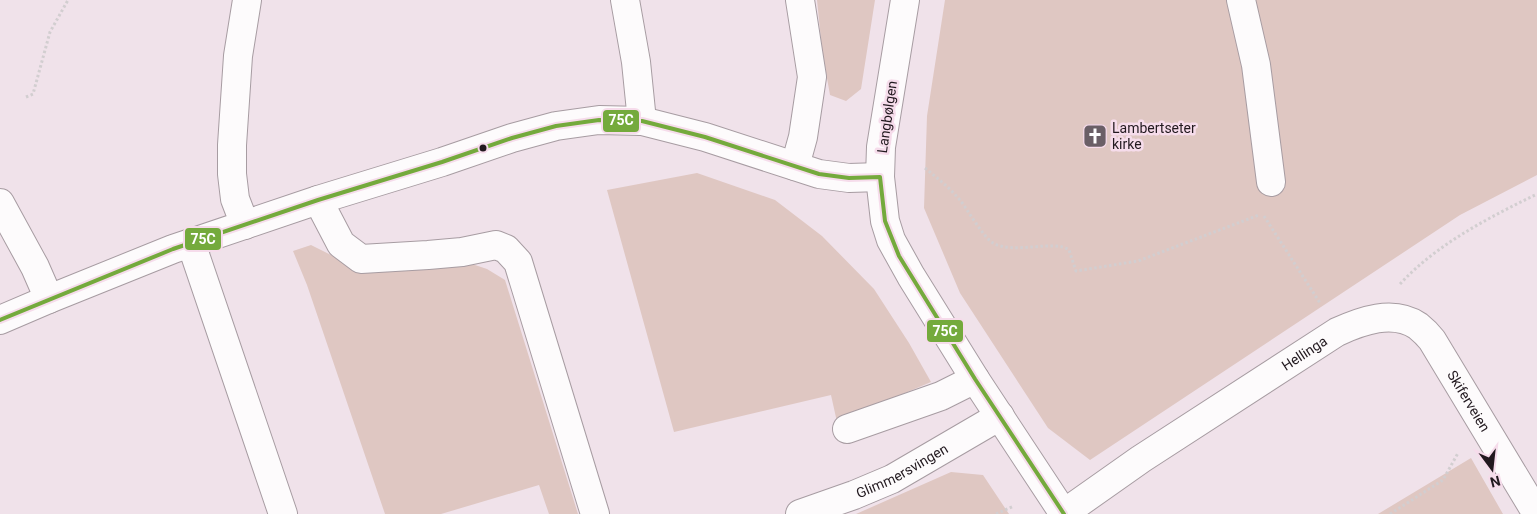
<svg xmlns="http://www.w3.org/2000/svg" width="1537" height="514" viewBox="0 0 1537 514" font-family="Roboto,sans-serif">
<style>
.green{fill:#dfc7c2}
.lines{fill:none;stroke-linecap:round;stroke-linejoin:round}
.minor-casing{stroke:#a79ca2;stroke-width:30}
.path{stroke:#d2ced0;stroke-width:3;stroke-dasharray:2.5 2.5;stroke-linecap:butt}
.minor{stroke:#fdfbfc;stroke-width:28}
.bus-1-casing{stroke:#f6dceb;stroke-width:8}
.bus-1{stroke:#74aa3c;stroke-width:4}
.bus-dot{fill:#22191f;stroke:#f6dceb;stroke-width:2}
.labels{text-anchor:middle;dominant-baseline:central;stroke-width:5;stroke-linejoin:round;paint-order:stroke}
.street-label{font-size:14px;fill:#22191f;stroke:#f6dceb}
.poi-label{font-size:14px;fill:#22191f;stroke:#f6dceb;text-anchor:start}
.line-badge{stroke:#f6dceb;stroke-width:2}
.badge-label{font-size:14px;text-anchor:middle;font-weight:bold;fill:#fff}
</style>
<rect width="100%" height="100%" fill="#f0e2ea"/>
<path class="green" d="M 817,0 L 875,0 L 861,89 L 846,101 L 830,95 L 822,50 Z
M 945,0 L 1537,0 L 1537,175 L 1460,215 L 1090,460 L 1048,428 L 960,293 L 924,208 L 927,116 Z
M 697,173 L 775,200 L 822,236 L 874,289 L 909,343 L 931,382 L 837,422 L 831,395 L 674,432 L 607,190 Z
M 311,245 L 353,266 L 460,260 L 487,269 L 505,280 L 578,514 L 549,514 L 539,485 L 441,514 L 385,514 L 307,285 L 293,251 Z
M 1471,458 L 1503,514 L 1378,514 Z
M 951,472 L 983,475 L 1009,514 L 856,514 Z"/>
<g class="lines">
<g class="minor-casing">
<g id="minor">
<path d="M 625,0 L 636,62 L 642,121"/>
<path d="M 905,0 L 881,147 L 880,177 L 885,221 L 891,240 L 911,276 L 975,379 L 1064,514"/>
<path d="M 1241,0 L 1256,65 L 1271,182"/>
<path d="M 795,166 L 803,137 L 812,77 L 800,0"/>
<path d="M 318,200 L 341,244 L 361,259 L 428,255 L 462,252 L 496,245 L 506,249 L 518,262 L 595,514"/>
<path d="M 0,203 L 35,267 L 49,299"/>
<path d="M 245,225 L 235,199 L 232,174 L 232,145 L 238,56 L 247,0"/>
<path d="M 191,243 L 283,514"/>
<path d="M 0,320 L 49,299 L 173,249 L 318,200 L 442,162 L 512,138 L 556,126 L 599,120 L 642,121 L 705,137 L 819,174 L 849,178 L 880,177"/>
<path d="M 847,429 L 941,396 L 975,379"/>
<path id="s1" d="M 800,514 L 854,495 L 892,479 L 1000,416"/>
<path id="s2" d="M 1063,514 L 1141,459 L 1337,332 C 1361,321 1393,309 1418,326 C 1423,330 1428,335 1432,340 L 1537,514"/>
</g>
</g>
<path class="path" d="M 26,97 L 33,94 L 50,32 L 68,0
M 925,168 C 937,178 950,188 960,200 C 968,210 983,237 993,243 C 1013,255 1055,239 1069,250 L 1076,271 L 1138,261 L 1259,215
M 1264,216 L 1320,303
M 1400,284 C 1437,244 1488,218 1537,194
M 996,514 L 1014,506
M 1390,514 L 1443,480 L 1458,453"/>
<use href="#minor" class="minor"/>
<g class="bus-1-casing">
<path id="bus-1" d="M 0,320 L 173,249 L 318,200 L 442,162 L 512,138 L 556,126 L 599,120 L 642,121 L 705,137 L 819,174 L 849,178 L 880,177 L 885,221 L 899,256 L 975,379 L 1064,514"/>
</g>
<use href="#bus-1" class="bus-1"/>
</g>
<defs>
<g id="church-square" transform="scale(1.25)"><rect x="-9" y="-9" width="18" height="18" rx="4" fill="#6a5f66" stroke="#f6dceb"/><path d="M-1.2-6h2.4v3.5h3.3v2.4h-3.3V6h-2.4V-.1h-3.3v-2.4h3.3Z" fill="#fff"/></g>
</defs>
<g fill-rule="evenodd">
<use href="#church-square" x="1095" y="136"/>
</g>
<circle class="bus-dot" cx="483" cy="148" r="4.5"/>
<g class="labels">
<g class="street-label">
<text transform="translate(887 117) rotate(-82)">Langbølgen</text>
<text stroke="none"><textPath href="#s2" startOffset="290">Hellinga</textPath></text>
<text stroke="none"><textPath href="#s2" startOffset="505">Skiferveien</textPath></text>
<text stroke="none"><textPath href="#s1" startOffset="111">Glimmersvingen</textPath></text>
</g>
<g class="poi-label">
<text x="1112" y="128">Lambertseter<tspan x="1112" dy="16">kirke</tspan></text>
</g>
</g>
<g class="line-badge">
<rect x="602" y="109" width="38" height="24" rx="5" fill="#74aa3c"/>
<rect x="184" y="227" width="38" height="24" rx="5" fill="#74aa3c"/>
<rect x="926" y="319" width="38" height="24" rx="5" fill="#74aa3c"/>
</g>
<g class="badge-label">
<text x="621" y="125">75C</text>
<text x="203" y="244">75C</text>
<text x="945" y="336">75C</text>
</g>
<g transform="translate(1492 469) rotate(165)" stroke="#f6dceb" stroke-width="4" paint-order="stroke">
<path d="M0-4L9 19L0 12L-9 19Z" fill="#22191f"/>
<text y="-8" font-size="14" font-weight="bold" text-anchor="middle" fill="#22191f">N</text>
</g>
</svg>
